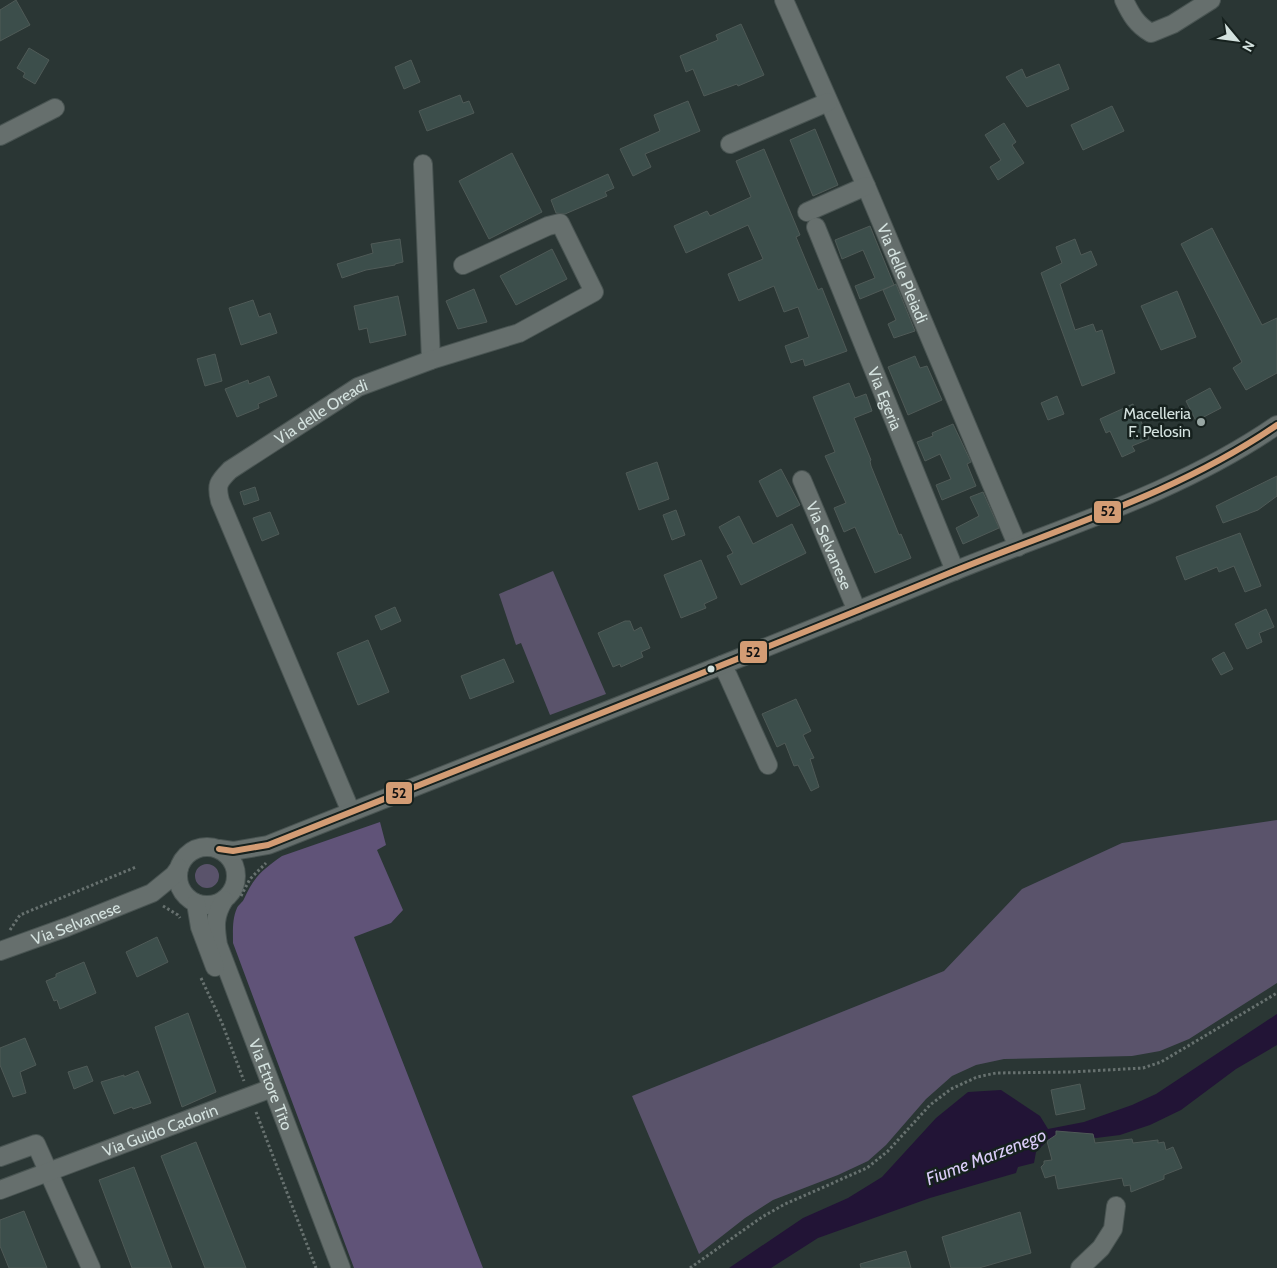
<svg xmlns="http://www.w3.org/2000/svg" width="1277" height="1268" viewBox="0 0 1277 1268" font-family="Cabin,sans-serif">
<style>
.green{fill:#5a536b}
.forest{fill:#605378}
.water{fill:#221436}
.building{fill:#3c4e4b;stroke:#4f5a57}
.lines{fill:none;stroke-linecap:round;stroke-linejoin:round}
.minor-casing{stroke:#495452;stroke-width:20}
.path{stroke:#67716f;stroke-width:3;stroke-dasharray:2.5 2.5;stroke-linecap:butt}
.minor{stroke:#666f6d;stroke-width:18}
.bus-1-casing{stroke:#16211e;stroke-width:10}
.bus-1{stroke:#d39c74;stroke-width:6}
.poi-dot{fill:#98a6a3;stroke:#16211e;stroke-width:2}
.bus-dot{fill:#d4e2df;stroke:#16211e;stroke-width:2}
.labels{text-anchor:middle;dominant-baseline:central;stroke-width:5;stroke-linejoin:round;paint-order:stroke}
.street-label{font-size:16px;fill:#d4e2df;stroke:#16211e}
.poi-label{font-size:16px;fill:#d4e2df;stroke:#16211e;text-anchor:end}
.water-label{font-size:18px;font-style:italic;fill:#daccf7;stroke:#16211e}
.line-badge{stroke:#16211e;stroke-width:2}
.pale-badge-label{font-size:14px;text-anchor:middle;font-weight:bold;fill:#111}
</style>
<rect width="100%" height="100%" fill="#2a3634"/>
<path class="green" d="M 553,571 L 606,694 L 550,715 L 521,643 L 516,645 L 499,594 Z
M 1277,820 L 1277,983 L 1189,1039 L 1160,1051 L 1132,1056 L 1004,1059 L 976,1065 L 952,1076 L 926,1099 L 886,1145 L 868,1161 L 838,1175 L 773,1200 L 745,1218 L 699,1254 L 632,1096 L 944,971 L 1022,889 L 1122,843 Z
M195 876a12 12 0 1 1 24 0a12 12 0 1 1-24 0Z"/>
<path class="forest" d="M 380,822 L 386,845 L 377,850 L 403,910 L 391,923 L 354,937 L 483,1268 L 354,1268 L 233,943 C 233,932 232,919 237,908 C 238,905 242,903 244,899 C 254,877 262,870 282,856 Z"/>
<path class="water" d="M 1277,1014 L 1277,1045 L 1236,1069 L 1181,1110 L 1150,1125 L 1120,1135 L 1096,1138 L 1078,1134 L 1048,1140 L 1036,1152 L 1034,1163 L 1018,1167 L 1016,1173 L 930,1198 L 818,1238 L 771,1268 L 729,1268 L 803,1218 L 848,1198 L 882,1177 L 936,1118 L 968,1092 L 1001,1090 L 1040,1116 L 1048,1129 L 1084,1122 L 1132,1105 L 1156,1094 Z"/>
<path class="building" d="M 16,0 L 30,25 L 0,41 L 0,10 Z
M 741,24 L 764,75 L 738,86 L 737,84 L 704,96 L 693,69 L 686,72 L 680,56 L 718,40 L 716,35 Z
M 29,48 L 49,60 L 35,84 L 23,77 L 25,73 L 17,68 Z
M 411,60 L 420,82 L 404,89 L 395,67 Z
M 1059,64 L 1069,89 L 1027,107 L 1006,77 L 1022,69 L 1026,78 Z
M 460,95 L 463,103 L 469,101 L 474,113 L 427,131 L 419,111 Z
M 688,101 L 700,131 L 645,154 L 651,167 L 633,176 L 620,149 L 660,131 L 654,115 Z
M 1112,106 L 1124,131 L 1083,150 L 1071,125 Z
M 1004,123 L 1016,142 L 1012,145 L 1024,163 L 998,180 L 990,167 L 1001,160 L 985,135 Z
M 815,129 L 838,185 L 813,196 L 790,140 Z
M 764,149 L 800,235 L 796,237 L 818,290 L 822,288 L 847,351 L 805,366 L 803,359 L 791,363 L 785,346 L 809,337 L 798,307 L 784,312 L 774,286 L 739,301 L 728,274 L 763,259 L 748,225 L 686,253 L 674,226 L 707,211 L 710,216 L 751,197 L 736,161 Z
M 512,153 L 542,212 L 489,239 L 459,181 Z
M 608,174 L 614,188 L 605,192 L 607,196 L 565,214 L 556,213 L 551,200 Z
M 870,226 L 894,285 L 860,299 L 855,286 L 875,278 L 863,250 L 842,259 L 835,240 Z
M 1212,228 L 1262,325 L 1277,318 L 1277,373 L 1246,390 L 1233,368 L 1242,362 L 1181,244 Z
M 400,239 L 403,262 L 395,264 L 395,265 L 366,270 L 342,278 L 337,264 L 373,253 L 371,244 Z
M 1075,239 L 1081,255 L 1091,251 L 1097,265 L 1060,284 L 1075,330 L 1093,324 L 1096,332 L 1102,330 L 1115,373 L 1082,386 L 1041,273 L 1062,263 L 1056,247 Z
M 552,249 L 567,279 L 516,305 L 500,276 Z
M 896,284 L 915,331 L 894,338 L 888,324 L 896,320 L 883,290 Z
M 474,289 L 487,322 L 458,329 L 446,301 Z
M 1177,291 L 1196,337 L 1161,350 L 1141,306 Z
M 398,296 L 406,335 L 370,343 L 367,328 L 359,330 L 354,306 Z
M 253,300 L 259,317 L 270,313 L 277,333 L 241,345 L 229,308 Z
M 215,354 L 222,381 L 205,386 L 197,359 Z
M 915,356 L 920,368 L 927,366 L 942,400 L 908,415 L 888,367 Z
M 269,376 L 277,396 L 258,404 L 259,408 L 237,417 L 225,389 L 248,380 L 249,384 Z
M 849,383 L 855,398 L 866,394 L 872,411 L 854,418 L 871,460 L 870,461 L 871,466 L 899,535 L 901,534 L 911,558 L 875,573 L 855,527 L 844,532 L 834,508 L 846,503 L 825,456 L 835,452 L 813,397 Z
M 1210,388 L 1221,408 L 1196,421 L 1186,401 Z
M 1057,396 L 1064,414 L 1048,420 L 1041,403 Z
M 1133,404 L 1149,439 L 1132,446 L 1135,451 L 1122,457 L 1110,431 L 1106,433 L 1100,419 Z
M 953,424 L 971,462 L 967,464 L 976,486 L 942,500 L 936,485 L 951,479 L 940,454 L 925,461 L 917,442 L 933,436 L 932,433 Z
M 657,462 L 669,499 L 639,510 L 626,473 Z
M 781,469 L 800,505 L 777,517 L 759,481 Z
M 1277,476 L 1277,496 L 1258,510 L 1223,523 L 1216,506 Z
M 255,487 L 259,500 L 244,505 L 240,492 Z
M 983,492 L 999,528 L 963,544 L 956,528 L 979,516 L 970,497 Z
M 676,510 L 685,535 L 672,540 L 663,515 Z
M 270,512 L 279,534 L 262,541 L 253,518 Z
M 739,516 L 753,544 L 792,524 L 806,553 L 741,585 L 727,556 L 733,553 L 719,527 Z
M 1240,533 L 1261,586 L 1245,592 L 1234,566 L 1219,572 L 1217,567 L 1185,580 L 1176,557 Z
M 701,560 L 717,598 L 704,604 L 706,608 L 681,618 L 664,575 Z
M 395,607 L 401,621 L 381,630 L 375,616 Z
M 1266,609 L 1274,627 L 1259,633 L 1262,642 L 1247,649 L 1235,624 Z
M 625,621 L 630,621 L 634,631 L 641,627 L 650,648 L 641,652 L 643,657 L 621,667 L 620,664 L 613,667 L 598,633 Z
M 368,640 L 389,692 L 358,705 L 337,653 Z
M 1224,652 L 1233,669 L 1221,675 L 1212,659 Z
M 504,659 L 514,682 L 470,699 L 461,676 Z
M 796,699 L 811,731 L 803,735 L 814,758 L 810,759 L 819,787 L 811,791 L 798,765 L 794,766 L 785,743 L 777,747 L 762,714 Z
M 157,937 L 168,962 L 137,977 L 126,952 Z
M 84,962 L 96,993 L 60,1009 L 57,1000 L 54,1001 L 46,981 L 56,977 L 56,974 Z
M 188,1013 L 216,1092 L 182,1107 L 155,1027 Z
M 25,1038 L 36,1065 L 20,1072 L 26,1093 L 13,1097 L 0,1065 L 0,1048 Z
M 87,1066 L 93,1081 L 74,1089 L 68,1072 Z
M 138,1071 L 151,1103 L 133,1109 L 132,1107 L 114,1114 L 101,1082 L 124,1075 L 124,1077 Z
M 1080,1084 L 1085,1109 L 1056,1115 L 1051,1090 Z
M 1056,1131 L 1093,1134 L 1095,1143 L 1132,1139 L 1133,1143 L 1158,1140 L 1158,1143 L 1164,1142 L 1166,1150 L 1173,1147 L 1182,1168 L 1164,1175 L 1164,1179 L 1131,1192 L 1130,1185 L 1124,1186 L 1122,1178 L 1058,1189 L 1055,1175 L 1045,1178 L 1041,1167 L 1044,1164 L 1044,1161 L 1052,1160 L 1047,1141 L 1056,1135 Z
M 196,1142 L 246,1268 L 205,1268 L 161,1156 Z
M 134,1167 L 172,1268 L 132,1268 L 99,1180 Z
M 24,1211 L 47,1268 L 9,1268 L 0,1246 L 0,1220 Z
M 1020,1212 L 1031,1253 L 979,1268 L 951,1268 L 942,1237 Z
M 906,1251 L 911,1268 L 861,1268 L 860,1264 Z"/>
<g class="lines">
<g class="minor-casing">
<g id="minor">
<path id="s1" d="M 784,0 L 866,186 L 1018,547"/>
<path d="M 1124,0 C 1131,15 1137,25 1151,33 L 1173,24 L 1211,0"/>
<path d="M 0,136 L 55,108"/>
<path d="M 730,144 L 828,102"/>
<path d="M 423,164 L 431,360"/>
<path d="M 807,212 L 866,186"/>
<path id="s2" d="M 816,227 L 955,571"/>
<path id="s3" d="M 802,480 L 857,611"/>
<path d="M 722,665 L 728,676 L 768,765"/>
<path id="s4" d="M 351,812 L 220,501 C 216,485 218,482 230,470 L 358,387 L 431,360 L 519,333 L 594,292 L 560,223 L 548,226 L 463,265"/>
<circle cx="207" cy="876" r="29"/>
<path d="M 219,849 L 233,851 L 268,845 C 494,755 721,667 947,574 C 1059,528 1177,494 1277,425"/>
<path id="s5" d="M 224,900 C 214,916 215,927 218,945 L 341,1268"/>
<path d="M 196,903 L 200,927 L 215,967"/>
<path id="s6" d="M 0,951 L 67,927 L 152,893 L 174,875 L 179,868"/>
<path d="M 0,1157 L 36,1144 L 91,1268"/>
<path id="s7" d="M 0,1190 L 272,1088"/>
<path d="M 1080,1268 L 1101,1248 L 1113,1229 L 1116,1206"/>
</g>
</g>
<path class="path" d="M 241,896 L 250,879 L 266,863
M 163,906 L 178,915 L 180,918
M 10,930 L 20,915 L 136,867
M 201,978 L 222,1023 L 244,1081
M 256,1112 L 316,1268
M 690,1268 L 762,1217 L 785,1204 L 867,1168 L 888,1151 L 930,1105 L 951,1089 L 977,1077 L 996,1073 L 1071,1072 L 1143,1068 L 1161,1062 L 1277,993"/>
<use href="#minor" class="minor"/>
<g class="bus-1-casing">
<path id="bus-1" d="M 219,849 L 233,851 L 268,845 C 494,755 721,667 947,574 C 1059,528 1177,494 1277,425"/>
</g>
<use href="#bus-1" class="bus-1"/>
</g>
<circle class="poi-dot" cx="1201" cy="422" r="5"/>
<circle class="bus-dot" cx="711" cy="669" r="4.5"/>
<g class="labels">
<g class="street-label">
<text stroke="none"><textPath href="#s1" startOffset="298">Via delle Pleiadi</textPath></text>
<text stroke="none"><textPath href="#s2" startOffset="185">Via Egeria</textPath></text>
<text stroke="none"><textPath href="#s4" startOffset="481">Via delle Oreadi</textPath></text>
<text stroke="none"><textPath href="#s3" startOffset="71">Via Selvanese</textPath></text>
<text stroke="none"><textPath href="#s6" startOffset="81">Via Selvanese</textPath></text>
<text stroke="none"><textPath href="#s5" startOffset="196">Via Ettore Tito</textPath></text>
<text stroke="none"><textPath href="#s7" startOffset="171">Via Guido Cadorin</textPath></text>
</g>
<g class="poi-label">
<text x="1191" y="413">Macelleria<tspan x="1191" dy="18">F. Pelosin</tspan></text>
</g>
<g class="water-label">
<text transform="translate(986 1157) rotate(-21)">Fiume Marzenego</text>
</g>
</g>
<g class="line-badge">
<rect x="1093" y="500" width="29" height="24" rx="5" fill="#d39c74"/>
<rect x="739" y="640" width="29" height="24" rx="5" fill="#d39c74"/>
<rect x="385" y="781" width="28" height="24" rx="5" fill="#d39c74"/>
</g>
<g class="pale-badge-label">
<text x="1108" y="516">52</text>
<text x="753" y="657">52</text>
<text x="399" y="798">52</text>
</g>
<g transform="translate(1237 40) rotate(119)" stroke="#16211e" stroke-width="4" paint-order="stroke">
<path d="M0-4L9 19L0 12L-9 19Z" fill="#d4e2df"/>
<text y="-8" font-size="14" font-weight="bold" text-anchor="middle" fill="#d4e2df">N</text>
</g>
</svg>
